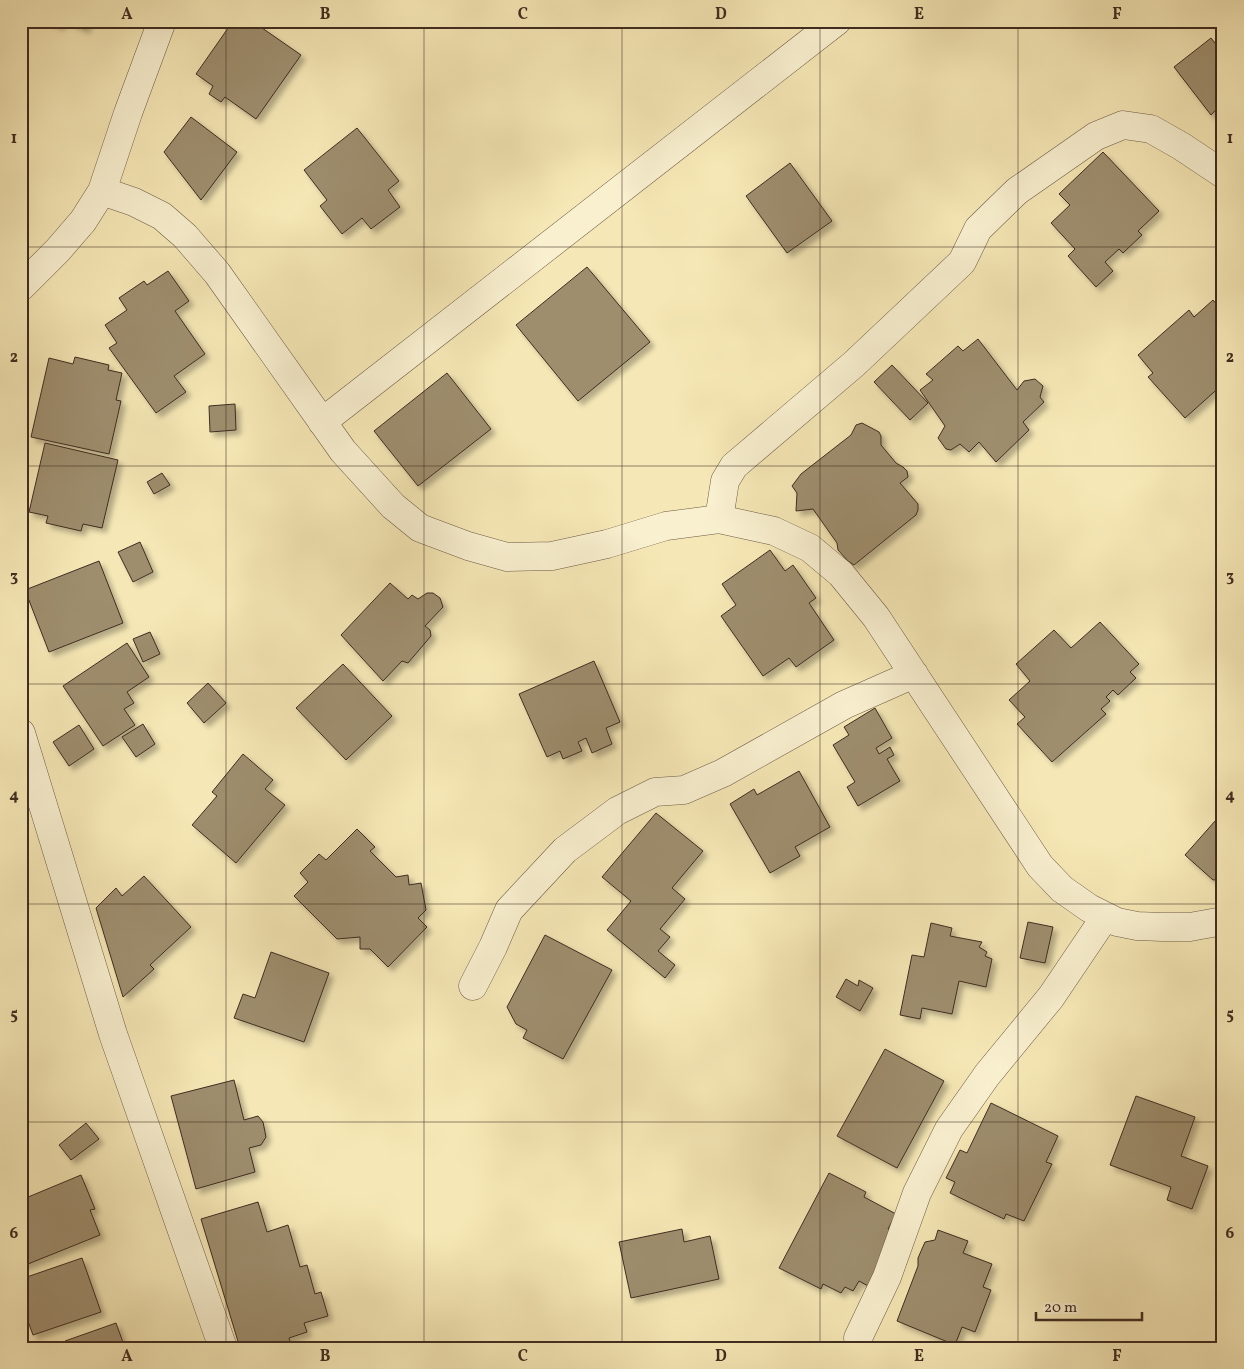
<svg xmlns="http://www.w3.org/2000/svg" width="1244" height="1369" viewBox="0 0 1244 1369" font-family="Vollkorn,serif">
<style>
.building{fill:#9e8e6e;stroke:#3f2c20;filter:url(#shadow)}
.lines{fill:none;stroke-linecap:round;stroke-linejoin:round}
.minor-casing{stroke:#6d5b46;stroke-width:29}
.minor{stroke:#f9f0d0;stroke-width:28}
.grid{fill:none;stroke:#3f2c20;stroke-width:1;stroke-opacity:0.55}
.neatline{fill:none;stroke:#3f2c20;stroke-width:2}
.grid-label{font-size:16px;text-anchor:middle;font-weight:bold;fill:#3f2c20}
</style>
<defs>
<filter id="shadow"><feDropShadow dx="4.5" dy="4.5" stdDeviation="2.5" flood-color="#0004"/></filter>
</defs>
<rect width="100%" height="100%" fill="#f6e8b6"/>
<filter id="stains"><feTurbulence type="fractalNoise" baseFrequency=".004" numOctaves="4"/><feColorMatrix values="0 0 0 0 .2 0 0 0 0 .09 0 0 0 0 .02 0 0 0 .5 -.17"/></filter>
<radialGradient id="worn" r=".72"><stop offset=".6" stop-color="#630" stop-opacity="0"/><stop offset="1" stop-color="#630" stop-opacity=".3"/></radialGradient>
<path class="building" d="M 47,21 L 62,21 L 60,26 Z
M 67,21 L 88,21 L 85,29 Z
M 233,21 L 252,21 L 301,55 L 256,119 L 225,97 L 221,102 L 209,94 L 213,86 L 196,74 Z
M 1211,38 L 1223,53 L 1223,102 L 1211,115 L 1174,67 Z
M 191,117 L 237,152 L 201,200 L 164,152 Z
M 357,128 L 399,181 L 388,190 L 400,207 L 371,229 L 362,218 L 342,234 L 320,206 L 327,200 L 304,170 Z
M 1103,152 L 1159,211 L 1138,231 L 1142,235 L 1123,253 L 1119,249 L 1105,262 L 1113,271 L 1096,287 L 1068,256 L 1075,249 L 1051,223 L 1070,205 L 1059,194 Z
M 790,163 L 832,221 L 787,253 L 746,196 Z
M 587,267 L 650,342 L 578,401 L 516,325 Z
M 168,271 L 189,301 L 175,311 L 205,354 L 174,376 L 186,392 L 156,413 L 109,348 L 117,343 L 105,325 L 127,310 L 119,298 L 144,281 L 147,285 Z
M 1213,300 L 1223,312 L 1223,384 L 1185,418 L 1148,377 L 1153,373 L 1138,355 L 1189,310 L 1194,317 Z
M 978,339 L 1017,390 L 1024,381 L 1035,379 L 1043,386 L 1040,397 L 1044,402 L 1023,422 L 1029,430 L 996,462 L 979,442 L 969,452 L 960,444 L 951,450 L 946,449 L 938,438 L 945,426 L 920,390 L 933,380 L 926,374 L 958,346 L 963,351 Z
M 75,357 L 109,365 L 108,370 L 122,373 L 116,400 L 121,401 L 109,454 L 31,437 L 49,358 L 73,364 Z
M 892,365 L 928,403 L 910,420 L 874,382 Z
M 447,373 L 491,429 L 418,486 L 374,431 Z
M 235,404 L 236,430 L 210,432 L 209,406 Z
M 862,423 L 879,432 L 881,436 L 881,445 L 896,463 L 903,467 L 907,471 L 908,477 L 900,483 L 918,504 L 918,510 L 916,515 L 854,565 L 848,561 L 838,550 L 837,543 L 813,509 L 796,511 L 797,493 L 792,486 L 801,474 L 851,435 L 856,425 Z
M 45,443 L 118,460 L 102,528 L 83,524 L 81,531 L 46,523 L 48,516 L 29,512 Z
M 162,473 L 170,485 L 154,494 L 147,482 Z
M 140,542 L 153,572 L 133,582 L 118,552 Z
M 770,550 L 785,571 L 793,565 L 816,598 L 809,603 L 834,640 L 796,667 L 789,658 L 763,676 L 721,616 L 736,605 L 722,584 Z
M 99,561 L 123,623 L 49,652 L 25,590 Z
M 390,583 L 408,599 L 412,595 L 418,599 L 427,593 L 433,593 L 440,598 L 443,607 L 425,626 L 430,630 L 431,636 L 408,663 L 402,661 L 383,681 L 341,635 Z
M 1100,622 L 1139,664 L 1130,672 L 1136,678 L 1118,695 L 1113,690 L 1106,697 L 1110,701 L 1101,709 L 1106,714 L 1052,762 L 1017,724 L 1025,717 L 1009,700 L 1030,681 L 1016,664 L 1054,630 L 1071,648 Z
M 150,632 L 160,654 L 143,662 L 133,639 Z
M 127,643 L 149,677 L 127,692 L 134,703 L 124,709 L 135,725 L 103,746 L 63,686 Z
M 594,661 L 620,722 L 606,728 L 612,744 L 592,753 L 586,738 L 578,742 L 582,751 L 563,759 L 560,751 L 547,757 L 519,694 Z
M 343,664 L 392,716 L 346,760 L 296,708 Z
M 208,683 L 226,703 L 204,723 L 187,703 Z
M 875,708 L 892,738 L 876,748 L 879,754 L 890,747 L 894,755 L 887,759 L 900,781 L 858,806 L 847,787 L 855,782 L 833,745 L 849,735 L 844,727 Z
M 143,724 L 155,744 L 136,757 L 122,737 Z
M 79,725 L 94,749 L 69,766 L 53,742 Z
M 243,754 L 273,780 L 265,789 L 285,805 L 236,863 L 192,825 L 217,796 L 212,792 Z
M 799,771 L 830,827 L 795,847 L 800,856 L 770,873 L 730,804 L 754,789 L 757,795 Z
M 1223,812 L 1223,879 L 1213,880 L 1185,855 Z
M 656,813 L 703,851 L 672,888 L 685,899 L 660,929 L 670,937 L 658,951 L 675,965 L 665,978 L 607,930 L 631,901 L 602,877 Z
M 357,829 L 375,847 L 370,851 L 396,877 L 408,875 L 409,885 L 421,883 L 426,910 L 418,918 L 427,927 L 388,967 L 370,949 L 360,949 L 360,937 L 337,939 L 294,896 L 308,882 L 300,873 L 319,854 L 326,860 Z
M 144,876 L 191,927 L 150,965 L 154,969 L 123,997 L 96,908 L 116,888 L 122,896 Z
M 1028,922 L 1053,927 L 1045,963 L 1020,958 Z
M 931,923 L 952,928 L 950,936 L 982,942 L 979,947 L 987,952 L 985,956 L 992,959 L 986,987 L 959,981 L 952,1014 L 922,1008 L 920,1019 L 900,1015 L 912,955 L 924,957 Z
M 545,935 L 612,970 L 563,1059 L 523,1038 L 527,1030 L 516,1024 L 507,1007 Z
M 271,952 L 329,973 L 304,1042 L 234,1018 L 243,994 L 255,998 Z
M 846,979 L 858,986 L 859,980 L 873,988 L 860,1011 L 836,997 Z
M 885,1049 L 944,1081 L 897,1168 L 837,1136 Z
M 234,1080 L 244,1120 L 258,1116 L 263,1122 L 266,1137 L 261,1145 L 249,1148 L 255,1172 L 196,1189 L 171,1096 Z
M 1136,1096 L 1195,1117 L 1181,1156 L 1208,1166 L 1192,1209 L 1167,1200 L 1171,1187 L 1110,1165 Z
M 991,1103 L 1058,1136 L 1046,1162 L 1052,1164 L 1024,1221 L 1006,1214 L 1004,1219 L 950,1193 L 955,1182 L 946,1178 L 960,1150 L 967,1153 Z
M 86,1123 L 99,1139 L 71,1160 L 59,1145 Z
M 829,1173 L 866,1192 L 864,1197 L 896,1214 L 888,1229 L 897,1234 L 870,1287 L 859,1281 L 853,1291 L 845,1287 L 841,1293 L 823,1284 L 821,1289 L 779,1268 Z
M 81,1175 L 95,1209 L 90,1210 L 100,1235 L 23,1266 L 21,1261 L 21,1200 Z
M 258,1202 L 267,1232 L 288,1225 L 300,1267 L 307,1265 L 315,1294 L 321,1292 L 328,1316 L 304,1323 L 307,1332 L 289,1338 L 292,1348 L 240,1348 L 201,1219 Z
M 682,1229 L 684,1242 L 710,1236 L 719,1279 L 631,1298 L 619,1242 Z
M 938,1230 L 968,1241 L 963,1253 L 992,1264 L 983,1287 L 991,1290 L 975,1332 L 962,1327 L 955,1345 L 897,1321 L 918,1266 L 918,1258 L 925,1242 L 935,1240 Z
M 82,1258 L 101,1312 L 33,1335 L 21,1302 L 21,1279 Z
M 116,1323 L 125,1348 L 67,1348 L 65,1341 Z"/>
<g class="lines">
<g class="minor-casing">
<path id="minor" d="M 102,191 L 128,113 L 162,21
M 21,287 L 58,250 L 83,221 L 102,191 L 134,202 L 162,216 L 185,236 L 217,273 L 343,451 L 393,506 L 420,528 L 468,546 L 507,557 L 552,556 L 607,544 L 666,526 L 719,519 L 774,531 L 810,548 L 841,574 L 876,617 L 1040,866 L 1062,889 L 1089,908 L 1117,922 L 1137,926 L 1162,927 L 1190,927 L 1223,921
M 322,422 L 837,21
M 719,519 L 725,481 L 734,466 L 854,364 L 962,262 L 978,229 L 1017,191 L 1096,136 L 1123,125 L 1151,129 L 1181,146 L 1223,174
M 21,733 L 113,1034 L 223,1348
M 473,986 L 493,947 L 509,910 L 565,850 L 617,811 L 655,792 L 684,790 L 723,773 L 844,705 L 914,674
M 858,1338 L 887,1277 L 917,1193 L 949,1129 L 987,1075 L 1051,997 L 1105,917"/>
</g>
<use href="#minor" class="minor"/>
</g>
<path class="grid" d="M 226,21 L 226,1348M 424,21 L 424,1348M 622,21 L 622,1348M 820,21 L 820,1348M 1018,21 L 1018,1348M 21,247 L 1223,247M 21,466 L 1223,466M 21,684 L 1223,684M 21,904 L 1223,904M 21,1122 L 1223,1122"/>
<rect width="1244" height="1369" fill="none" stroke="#f6e8b6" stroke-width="55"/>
<path d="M1036 1312v8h106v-8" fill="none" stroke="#3f2c20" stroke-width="2.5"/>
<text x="1044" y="1312" font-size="15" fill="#3f2c20" stroke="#f9f0d0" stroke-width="4" paint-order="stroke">20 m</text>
<rect x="28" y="28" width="1188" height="1314" class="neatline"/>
<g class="grid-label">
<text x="127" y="19">A</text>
<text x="325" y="19">B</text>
<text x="523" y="19">C</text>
<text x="721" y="19">D</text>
<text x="919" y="19">E</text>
<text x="1117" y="19">F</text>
<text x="14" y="143">1</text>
<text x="1230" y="143">1</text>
<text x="14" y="362">2</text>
<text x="1230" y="362">2</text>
<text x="14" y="581">3</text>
<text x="1230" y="581">3</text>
<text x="14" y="800">4</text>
<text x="1230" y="800">4</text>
<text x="14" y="1019">5</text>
<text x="1230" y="1019">5</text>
<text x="14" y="1238">6</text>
<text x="1230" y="1238">6</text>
<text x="127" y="1361">A</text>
<text x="325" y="1361">B</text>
<text x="523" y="1361">C</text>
<text x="721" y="1361">D</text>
<text x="919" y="1361">E</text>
<text x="1117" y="1361">F</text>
</g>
<rect width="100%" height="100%" filter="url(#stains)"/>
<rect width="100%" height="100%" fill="url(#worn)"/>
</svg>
